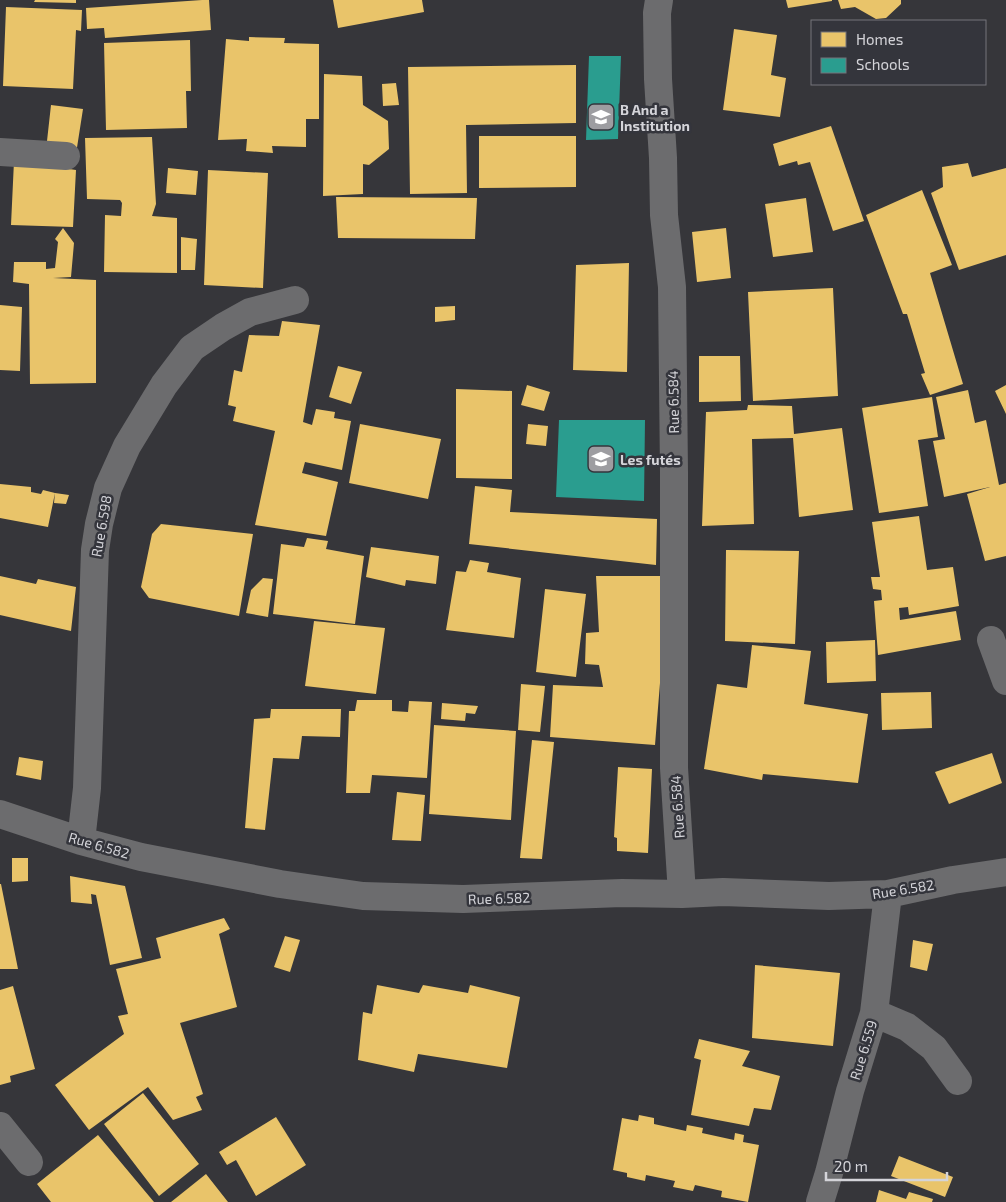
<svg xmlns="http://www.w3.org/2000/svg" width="1006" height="1202" viewBox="0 0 1006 1202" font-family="'Exo 2',sans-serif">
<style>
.homes{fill:#e9c46a}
.schools{fill:#2a9d8f}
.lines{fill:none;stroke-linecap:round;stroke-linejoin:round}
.street{stroke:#6c6c6e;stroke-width:28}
.labels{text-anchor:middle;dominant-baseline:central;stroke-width:5;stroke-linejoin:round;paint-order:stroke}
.poi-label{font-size:14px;font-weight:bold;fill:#d4d4d9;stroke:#34353c;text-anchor:start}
.street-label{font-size:14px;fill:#d4d4d9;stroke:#34353c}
</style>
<rect width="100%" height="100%" fill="#36363a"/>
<path class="homes" d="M 35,0 L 76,0 L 76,3 L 34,2 Z
M 202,0 L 209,0 L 211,30 L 105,38 L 104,28 L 87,29 L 86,8 Z
M 333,0 L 422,0 L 424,12 L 338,28 Z
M 786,0 L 832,0 L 832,1 L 788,8 Z
M 838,0 L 901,0 L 901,4 L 886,18 L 876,19 L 855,7 L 841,9 Z
M 6,7 L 82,10 L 81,31 L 76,30 L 73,89 L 3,86 Z
M 734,29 L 777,35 L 771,75 L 786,78 L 780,117 L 723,110 Z
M 249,37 L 285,38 L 284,43 L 319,44 L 319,119 L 306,119 L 306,147 L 272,146 L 273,153 L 246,151 L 247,139 L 218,140 L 226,39 L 249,41 Z
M 190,40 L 191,91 L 186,91 L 187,128 L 106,130 L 104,43 Z
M 576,65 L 576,123 L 466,125 L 467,193 L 410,194 L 408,67 Z
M 324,74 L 362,76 L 363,105 L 388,121 L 389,149 L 369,165 L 363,164 L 363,194 L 323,196 Z
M 396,83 L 399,105 L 383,106 L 382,84 Z
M 51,105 L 83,109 L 76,154 L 46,150 Z
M 831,126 L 864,221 L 833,231 L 810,162 L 798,165 L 797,161 L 779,166 L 773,144 Z
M 479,136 L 576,136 L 576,187 L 479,188 Z
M 152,137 L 156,204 L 152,216 L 177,218 L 177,273 L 104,272 L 105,215 L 121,216 L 122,203 L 120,200 L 87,199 L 85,138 Z
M 14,161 L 76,170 L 73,227 L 11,225 Z
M 968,163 L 972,177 L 1006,168 L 1006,255 L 959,270 L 931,193 L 943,187 L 942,167 Z
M 168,168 L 198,171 L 196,195 L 166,193 Z
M 208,170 L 268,173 L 263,288 L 204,285 Z
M 922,190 L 952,265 L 930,273 L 963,384 L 930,395 L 921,374 L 925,373 L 907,314 L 903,314 L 866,215 Z
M 336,197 L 477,198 L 475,239 L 338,238 Z
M 806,198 L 813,252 L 773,257 L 765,204 Z
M 63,228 L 74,243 L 71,277 L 53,278 L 96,280 L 96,383 L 30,384 L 29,284 L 13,282 L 14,262 L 46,262 L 46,269 L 55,268 L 58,242 L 55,239 Z
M 726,228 L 731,278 L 697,282 L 692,232 Z
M 181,237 L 197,239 L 195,270 L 181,270 Z
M 629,263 L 627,372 L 573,370 L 576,265 Z
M 833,288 L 838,396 L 753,401 L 748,292 Z
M 0,305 L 22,307 L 20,371 L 0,370 Z
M 455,306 L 455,320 L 435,322 L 435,307 Z
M 282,321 L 320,325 L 303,422 L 312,425 L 316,409 L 335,412 L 334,418 L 351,421 L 342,470 L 305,462 L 302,473 L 338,482 L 326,536 L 255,525 L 275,431 L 233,421 L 236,407 L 228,405 L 234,370 L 242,372 L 249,335 L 279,336 Z
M 699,356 L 740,356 L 741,401 L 699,402 Z
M 338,366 L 362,372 L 351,404 L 329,397 Z
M 527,385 L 550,392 L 544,411 L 521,405 Z
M 1006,385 L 1006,414 L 995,391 Z
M 456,389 L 512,391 L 512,479 L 456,478 Z
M 968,390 L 975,423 L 986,420 L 999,485 L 1006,483 L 1006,556 L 985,561 L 967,494 L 990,487 L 944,497 L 933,441 L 945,439 L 936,397 Z
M 932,397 L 938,437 L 918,440 L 928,506 L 879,513 L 862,408 Z
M 748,405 L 792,406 L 794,434 L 842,428 L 853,510 L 799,517 L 793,438 L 752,439 L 754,524 L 702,526 L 706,412 L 747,410 Z
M 360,424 L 441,439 L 428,499 L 349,483 Z
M 528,424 L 548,426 L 546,446 L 526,444 Z
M 0,484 L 31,487 L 31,492 L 41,494 L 43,490 L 55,493 L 48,527 L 0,518 Z
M 475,486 L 512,490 L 510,512 L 657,519 L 656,565 L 469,544 Z
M 55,493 L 69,495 L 66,504 L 54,503 Z
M 919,516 L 927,570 L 953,567 L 959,606 L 909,615 L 908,607 L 899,608 L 900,620 L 956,611 L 961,640 L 878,655 L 874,601 L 882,600 L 881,590 L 873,589 L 871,577 L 880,577 L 872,522 Z
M 161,524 L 253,534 L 239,616 L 149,598 L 141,587 L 152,534 Z
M 307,538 L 328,541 L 326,549 L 364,556 L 355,624 L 273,614 L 281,544 L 304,547 Z
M 371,547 L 439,556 L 436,584 L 406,580 L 405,586 L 366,577 Z
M 726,550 L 799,551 L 795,644 L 725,641 Z
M 470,560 L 489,563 L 487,572 L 521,578 L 514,638 L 446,630 L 456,571 L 466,572 Z
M 0,576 L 36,584 L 38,579 L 76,587 L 71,631 L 0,615 Z
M 596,576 L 660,576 L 660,683 L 655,745 L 550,737 L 553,685 L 603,687 L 599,665 L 585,664 L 586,633 L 599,632 Z
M 263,578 L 273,579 L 268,617 L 246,613 L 251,590 Z
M 545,589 L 586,594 L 576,677 L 536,672 Z
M 314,621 L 385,628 L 376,694 L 305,686 Z
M 875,640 L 876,681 L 827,683 L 826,642 Z
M 752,645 L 811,651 L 804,704 L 868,714 L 858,783 L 763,774 L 762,780 L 704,769 L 717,684 L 747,688 Z
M 521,684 L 545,686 L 540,732 L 518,730 Z
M 931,692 L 932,728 L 882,730 L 881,693 Z
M 357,700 L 392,700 L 392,711 L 408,712 L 409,701 L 432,702 L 427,778 L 372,775 L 370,793 L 346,793 L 349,711 L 355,711 Z
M 442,703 L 478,706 L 475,714 L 466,713 L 465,721 L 441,719 Z
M 271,709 L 341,709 L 340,737 L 302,736 L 299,759 L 273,758 L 265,830 L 245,828 L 254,719 L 270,718 Z
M 434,725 L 516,731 L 511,820 L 429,814 Z
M 532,740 L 554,742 L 542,859 L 520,858 Z
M 992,753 L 1002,783 L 949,804 L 935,772 Z
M 19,757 L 43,761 L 41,780 L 16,775 Z
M 618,767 L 652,769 L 648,853 L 617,851 L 617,838 L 614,837 Z
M 397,792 L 425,795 L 421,841 L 392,840 Z
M 12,858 L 28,858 L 28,881 L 12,882 Z
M 70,876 L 125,886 L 142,958 L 110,965 L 96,895 L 91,894 L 92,904 L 71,902 Z
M 0,884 L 1,884 L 18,969 L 0,969 Z
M 224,918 L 230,929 L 219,934 L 237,1007 L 180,1023 L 203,1094 L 196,1097 L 202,1110 L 173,1120 L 148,1087 L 89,1130 L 55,1085 L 124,1034 L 118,1016 L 128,1014 L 116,969 L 161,958 L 156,938 Z
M 285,936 L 300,940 L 290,972 L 274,967 Z
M 913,940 L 933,944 L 927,971 L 910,967 Z
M 755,965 L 840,973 L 833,1046 L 752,1038 Z
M 377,985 L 419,993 L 423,985 L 468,993 L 470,985 L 520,997 L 507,1068 L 418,1054 L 414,1072 L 358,1060 L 363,1012 L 372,1014 Z
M 13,986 L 35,1069 L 10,1076 L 11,1082 L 0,1085 L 0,990 Z
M 699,1039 L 750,1051 L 742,1066 L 780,1076 L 771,1110 L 754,1108 L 749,1126 L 691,1115 L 701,1060 L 694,1058 Z
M 143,1093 L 199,1164 L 159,1196 L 104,1124 Z
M 639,1115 L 654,1118 L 654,1124 L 686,1131 L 687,1125 L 703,1128 L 702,1133 L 734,1140 L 735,1133 L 744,1135 L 743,1142 L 759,1145 L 748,1202 L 721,1197 L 722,1191 L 695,1185 L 693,1191 L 673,1187 L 675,1181 L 646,1175 L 645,1181 L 627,1177 L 627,1173 L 613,1170 L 622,1118 L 638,1121 Z
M 276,1117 L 306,1165 L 256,1196 L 236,1160 L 227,1165 L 219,1152 Z
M 98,1135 L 154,1202 L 51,1202 L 37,1184 Z
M 899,1156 L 953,1177 L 945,1197 L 891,1176 Z
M 206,1174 L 228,1202 L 171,1202 Z
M 879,1190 L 906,1199 L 909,1192 L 933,1199 L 932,1202 L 876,1202 Z"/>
<path class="schools" d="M 589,56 L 621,56 L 618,139 L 586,140 Z
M 559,420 L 645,420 L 644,501 L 556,497 Z"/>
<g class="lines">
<path class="street" d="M 659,0 L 657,13 L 658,79 L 663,158 L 664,215 L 672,287 L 674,473 L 674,768 L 682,894
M 0,152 L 66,156
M 991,640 L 1006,681
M 0,814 L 81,841 L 141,857 L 280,884 L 363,896 L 463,899 L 622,893 L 682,894 L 723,892 L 829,896 L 888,894 L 953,880 L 1006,872
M 81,841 L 87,788 L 95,550 L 99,524 L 108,488 L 127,446 L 164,385 L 192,348 L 223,327 L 250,312 L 295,300
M 874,1013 L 907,1027 L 934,1048 L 958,1081
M 0,1126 L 29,1162
M 820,1202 L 829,1173 L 850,1091 L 874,1013 L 888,894"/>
</g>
<defs>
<g id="school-square" transform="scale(1.4375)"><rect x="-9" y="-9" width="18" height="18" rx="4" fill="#9d9da1" stroke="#34353c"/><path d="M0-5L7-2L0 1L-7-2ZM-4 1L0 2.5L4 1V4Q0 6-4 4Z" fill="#fff"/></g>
</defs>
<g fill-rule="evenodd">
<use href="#school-square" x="601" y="117"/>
<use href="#school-square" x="601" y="459"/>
</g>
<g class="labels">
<g class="poi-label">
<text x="620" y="109">B And a<tspan x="620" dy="16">Institution</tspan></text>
<text x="620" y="459">Les futés</text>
</g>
<g class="street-label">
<text transform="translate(673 402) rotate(-91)">Rue 6.584</text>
<text transform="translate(101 526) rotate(-80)">Rue 6.598</text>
<text transform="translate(677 807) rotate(-94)">Rue 6.584</text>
<text transform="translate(99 845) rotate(16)">Rue 6.582</text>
<text transform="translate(903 889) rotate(-9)">Rue 6.582</text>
<text transform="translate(499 898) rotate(-2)">Rue 6.582</text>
<text transform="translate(863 1050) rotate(-73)">Rue 6.559</text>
</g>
</g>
<rect x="811" y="20" width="175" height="65" fill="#34353c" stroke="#74757b"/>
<rect x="821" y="32" width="25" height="15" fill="#e9c46a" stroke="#74757b"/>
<text x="856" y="45" font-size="15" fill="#d4d4d9">Homes</text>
<rect x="821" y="58" width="25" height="15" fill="#2a9d8f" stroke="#74757b"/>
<text x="856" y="70" font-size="15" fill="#d4d4d9">Schools</text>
<path d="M826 1172v8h121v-8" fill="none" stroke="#d4d4d9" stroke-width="2.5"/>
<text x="834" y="1172" font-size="15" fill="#d4d4d9" stroke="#34353c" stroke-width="4" paint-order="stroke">20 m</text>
</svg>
